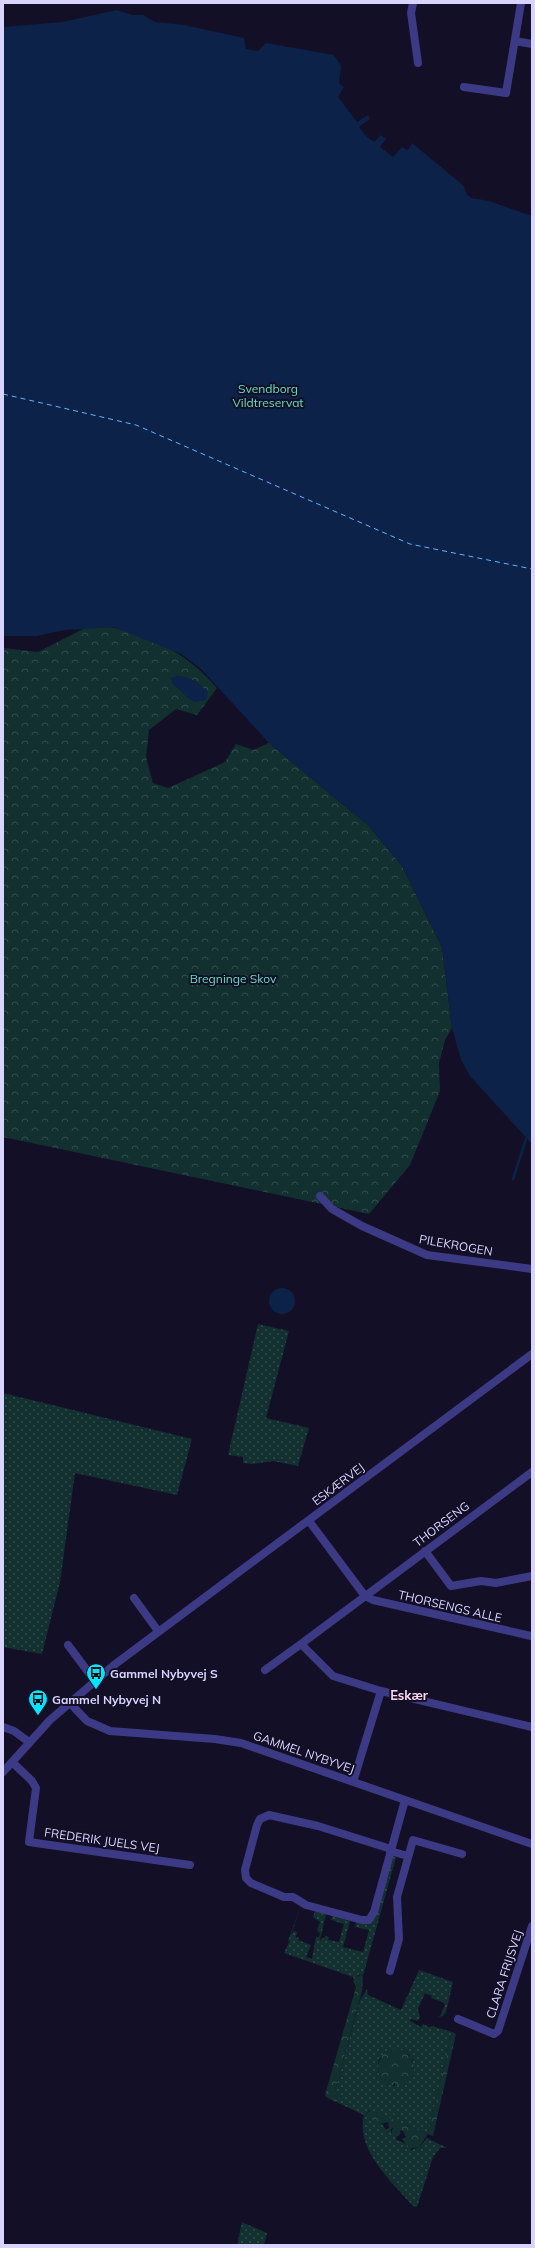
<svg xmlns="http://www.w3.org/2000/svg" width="535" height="2248" viewBox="0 0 535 2248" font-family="Mulish,sans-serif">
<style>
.green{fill:url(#green-dots);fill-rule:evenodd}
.forest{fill:url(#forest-crowns)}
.wetland{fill:url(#wetland-marsh)}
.water{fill:#0c2248}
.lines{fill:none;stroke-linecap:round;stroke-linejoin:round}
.stream{stroke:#0c2248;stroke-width:2.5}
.ferry{stroke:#62b6ff;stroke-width:1;stroke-dasharray:5 4;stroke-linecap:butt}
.minor{stroke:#3d3a85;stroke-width:8}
.labels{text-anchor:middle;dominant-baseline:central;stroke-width:4;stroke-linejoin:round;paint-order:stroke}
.park-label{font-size:12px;fill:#5fe0c0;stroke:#130f26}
.street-label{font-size:12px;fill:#d9d4ff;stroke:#130f26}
.poi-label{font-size:12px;font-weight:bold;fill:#d9d4ff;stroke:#130f26;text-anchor:start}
.neighbourhood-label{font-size:13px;font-weight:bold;fill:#ffd6f0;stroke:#130f26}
</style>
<defs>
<pattern id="green-dots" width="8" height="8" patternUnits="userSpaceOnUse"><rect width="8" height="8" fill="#12302f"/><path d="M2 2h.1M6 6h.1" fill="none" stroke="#344d4e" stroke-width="1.8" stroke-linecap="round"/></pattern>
<pattern id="forest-crowns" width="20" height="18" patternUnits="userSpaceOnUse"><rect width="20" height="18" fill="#12302f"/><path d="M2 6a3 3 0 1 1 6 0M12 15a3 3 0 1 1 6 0" fill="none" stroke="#344d4e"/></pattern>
<pattern id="wetland-marsh" width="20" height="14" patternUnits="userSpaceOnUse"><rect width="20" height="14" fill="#12302f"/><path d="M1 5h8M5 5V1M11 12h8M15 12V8" fill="none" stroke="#344d4e"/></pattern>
</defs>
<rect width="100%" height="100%" fill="#130f26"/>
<path class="green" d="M 258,1324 L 289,1331 L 266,1418 L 309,1428 L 298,1466 L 273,1461 L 253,1464 L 243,1463 L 243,1457 L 228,1455 Z
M 3,1393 L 192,1439 L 177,1495 L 75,1473 L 60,1582 L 42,1654 L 3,1647 Z
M 393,1857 L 396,1857 L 363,1976 L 360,1974 L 354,1979 L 353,1977 L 284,1953 L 290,1940 L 288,1941 L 301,1905 L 291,1935 L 294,1931 L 297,1932 L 296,1937 L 299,1938 L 298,1940 L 311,1945 L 306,1957 L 312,1959 L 316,1937 L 319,1937 L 320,1933 L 317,1931 L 320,1922 L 313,1917 L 315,1911 L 326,1914 L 320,1940 L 326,1936 L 329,1937 L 328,1940 L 339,1942 L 344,1924 L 331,1920 L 332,1916 L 350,1921 L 343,1947 L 363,1952 L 369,1930 L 355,1927 L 356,1922 L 374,1920 Z
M 419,1970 L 453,1982 L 446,2012 L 443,2016 L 437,2017 L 440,2016 L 445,2005 L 443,2002 L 431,1998 L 432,1996 L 425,1993 L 418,2009 L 420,2017 L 418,2021 L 411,2019 L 410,2021 L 421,2027 L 423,2024 L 429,2027 L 432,2026 L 452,2032 L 428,2134 L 369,2110 L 365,2116 L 383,2125 L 387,2132 L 391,2130 L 391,2133 L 397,2138 L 395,2139 L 404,2143 L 411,2150 L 419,2147 L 427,2138 L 447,2148 L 440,2148 L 433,2157 L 417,2207 L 413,2206 C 393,2183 355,2150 364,2115 L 336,2102 L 339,2098 L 334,2094 L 360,2000 L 367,1989 L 368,1995 L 401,2010 ZM 402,2050 L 409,2055 L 413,2062 L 395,2086 C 381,2083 374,2071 380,2058 Z
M 242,2222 L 267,2233 L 264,2245 L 237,2245 Z"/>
<path class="forest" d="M 87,627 C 96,627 107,626 115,628 C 156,638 190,656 217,688 L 197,715 L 176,709 L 149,730 L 146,757 L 153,783 L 168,788 L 225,762 L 236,744 L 253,750 L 269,743 L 369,826 L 402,866 L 442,947 L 452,1028 L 445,1040 L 439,1063 L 440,1091 L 410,1165 L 369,1214 L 3,1137 L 3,648 L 38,652 Z
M 360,1974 L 363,1977 L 362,1991 L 334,2094 L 339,2098 L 336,2102 L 326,2097 L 325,2095 L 356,1987 L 353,1981 L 356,1976 L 359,1977 Z
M 452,2032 L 456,2034 L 433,2136 L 428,2134 L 419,2147 L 409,2149 L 402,2139 L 406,2137 L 403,2131 L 393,2128 L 387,2132 L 386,2130 L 389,2128 L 388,2122 L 380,2124 L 365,2116 L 370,2110 L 428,2134 Z
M 398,2049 C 409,2052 414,2060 414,2071 L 407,2082 L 395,2086 L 395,2082 L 393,2086 C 370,2080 375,2049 398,2049 Z"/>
<path class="wetland" d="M391.5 2132a4.5 4.5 0 1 1 9 0a4.5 4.5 0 1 1-9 0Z"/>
<path class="water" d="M 117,10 L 132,15 L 143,15 L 155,22 L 184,25 L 244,38 L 246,49 L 258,51 L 266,43 L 334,55 L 341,66 L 339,83 L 344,87 L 338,97 L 357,122 L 368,115 L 370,119 L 359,127 L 365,135 L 374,142 L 381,135 L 386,139 L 380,147 L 393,157 L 402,147 L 408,150 L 412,143 L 464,186 L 467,195 L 472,198 L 489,201 L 532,216 L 532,1144 L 470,1076 L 461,1060 L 452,1028 L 442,947 L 402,866 L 369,826 L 269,743 L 201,669 L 181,654 L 114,627 L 65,630 L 37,636 L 3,636 L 3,27 L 62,22 Z
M 177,676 C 192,677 198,682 208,692 L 206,700 L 195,702 L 188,698 L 172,683 L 171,678 Z
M269 1301a13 13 0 1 1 26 0a13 13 0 1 1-26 0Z"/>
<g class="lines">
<path class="stream" d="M 513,1179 L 526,1139"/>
<path class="ferry" d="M 3,394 L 136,425 L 410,544 L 532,569"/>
<path class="minor" d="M 413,3 L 411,13 L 418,63
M 515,41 L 532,44
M 464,87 L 506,93 L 521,3
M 320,1196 L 332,1209 L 362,1226 L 427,1255 L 532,1269
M 309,1521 L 365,1596 L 373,1600 L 531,1636
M 425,1551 L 451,1586 L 481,1581 L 496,1583 L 532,1576
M 134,1598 L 158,1631
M 301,1644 L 532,1472
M 68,1645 L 95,1681
M 265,1670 L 301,1644 L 333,1676 L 381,1691
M 69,1702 L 87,1721 L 110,1731 L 215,1739 L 241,1743 L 532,1844
M 3,1727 L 14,1731 L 29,1742
M 12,1762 L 32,1781 L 36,1788 L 29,1842 L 190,1865
M 3,1772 L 50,1720 L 114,1665 L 532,1354
M 353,1782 L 381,1691 L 532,1727
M 391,1849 L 318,1826 L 269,1815 L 260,1819 L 257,1825 L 245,1870 L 246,1878 L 251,1883 L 284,1897 L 293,1897 L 306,1905 L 362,1920 L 369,1920 L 374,1912 L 405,1800
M 390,1851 L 408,1856
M 390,1971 L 399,1939 L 397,1897 L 413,1840 L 462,1854
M 458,2019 L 494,2034 L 498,2031 L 532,1926"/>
</g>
<defs>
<g id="bus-pin" transform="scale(1)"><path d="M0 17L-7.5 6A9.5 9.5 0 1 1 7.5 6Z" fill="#00e5ff" stroke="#130f26"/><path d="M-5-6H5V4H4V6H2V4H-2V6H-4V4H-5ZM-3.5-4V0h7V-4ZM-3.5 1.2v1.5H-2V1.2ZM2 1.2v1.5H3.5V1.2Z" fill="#111"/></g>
</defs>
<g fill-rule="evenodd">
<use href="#bus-pin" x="96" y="1673"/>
<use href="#bus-pin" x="38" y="1699"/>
</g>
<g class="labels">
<g class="park-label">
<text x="268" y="388">Svendborg<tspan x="268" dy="14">Vildtreservat</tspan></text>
<text x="233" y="978">Bregninge Skov</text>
</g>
<g class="street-label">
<text transform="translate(456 1245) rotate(10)">PILEKROGEN</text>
<text transform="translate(338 1484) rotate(-37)">ESKÆRVEJ</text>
<text transform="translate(441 1524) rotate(-37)">THORSENG</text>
<text transform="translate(450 1606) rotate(13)">THORSENGS ALLE</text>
<text transform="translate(304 1752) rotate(19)">GAMMEL NYBYVEJ</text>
<text transform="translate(102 1840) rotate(8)">FREDERIK JUELS VEJ</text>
<text transform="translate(504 1974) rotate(-72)">CLARA FRIJSVEJ</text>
</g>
<g class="poi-label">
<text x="110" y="1673">Gammel Nybyvej S</text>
<text x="52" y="1699">Gammel Nybyvej N</text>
</g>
<g class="neighbourhood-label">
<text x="409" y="1695">Eskær</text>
</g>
</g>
<rect width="535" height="2248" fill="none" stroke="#d9d4ff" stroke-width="8"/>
</svg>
